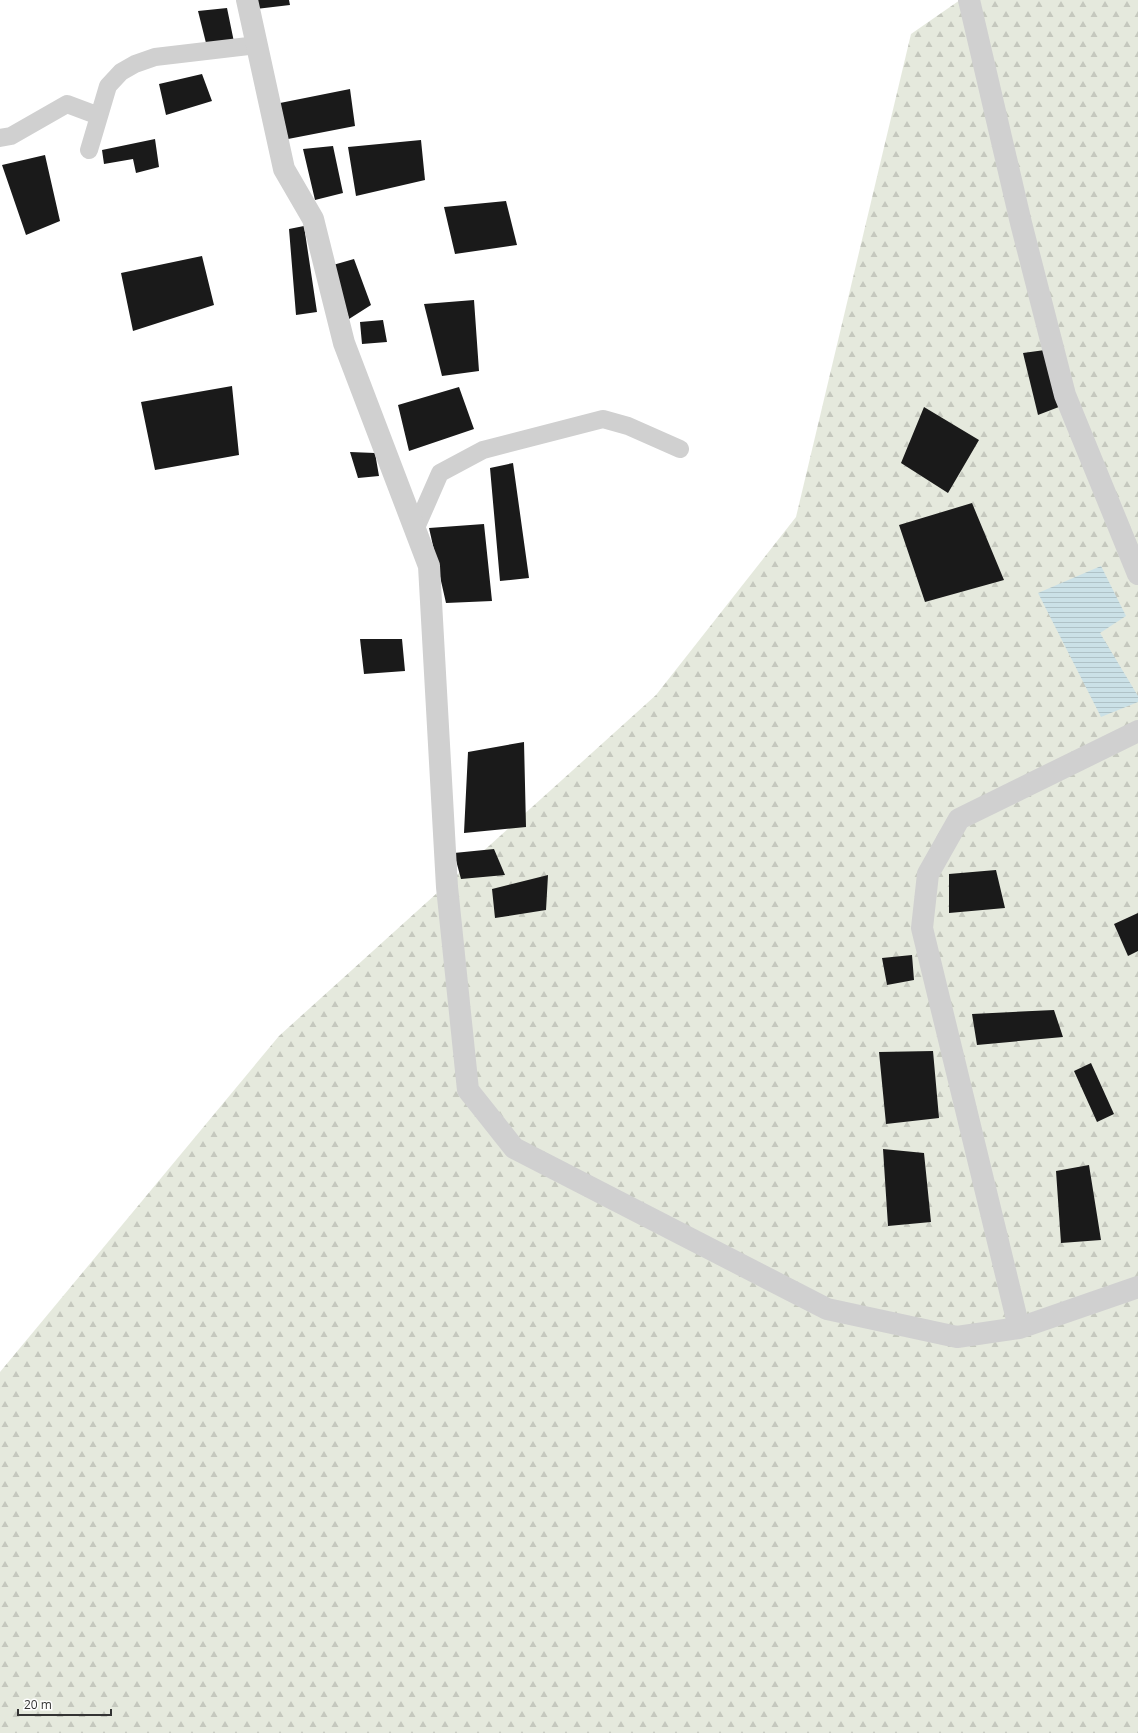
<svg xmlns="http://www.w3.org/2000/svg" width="1138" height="1733" viewBox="0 0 1138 1733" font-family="'Open Sans',sans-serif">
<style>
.forest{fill:url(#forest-firs)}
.water{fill:url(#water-rules)}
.building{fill:#1a1a1a}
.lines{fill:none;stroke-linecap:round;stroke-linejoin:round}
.service{stroke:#d0d0d0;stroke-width:18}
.minor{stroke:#d0d0d0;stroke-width:22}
</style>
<defs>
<pattern id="forest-firs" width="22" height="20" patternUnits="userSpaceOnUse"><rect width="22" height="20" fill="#e5e9dd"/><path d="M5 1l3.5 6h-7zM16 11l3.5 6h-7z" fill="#c5c8be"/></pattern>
<pattern id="water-rules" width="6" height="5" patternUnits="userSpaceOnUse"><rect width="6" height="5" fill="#cbe1e7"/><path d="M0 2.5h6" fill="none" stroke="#afc2c7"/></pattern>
</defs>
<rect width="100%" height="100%" fill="#fff"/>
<path class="forest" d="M 960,0 L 1138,0 L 1138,1733 L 0,1733 L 0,1372 L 279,1036 L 656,695 L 796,517 L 911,34 Z"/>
<path class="water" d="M 1101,566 L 1126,616 L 1100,633 L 1138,696 L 1138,702 L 1101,717 L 1038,593 Z"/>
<path class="building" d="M 255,0 L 289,0 L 290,5 L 256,9 Z
M 227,8 L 234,42 L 208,51 L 198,11 Z
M 202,74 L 212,101 L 166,115 L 159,84 Z
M 350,89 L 355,126 L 288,139 L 280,103 Z
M 155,139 L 159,167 L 136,173 L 133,159 L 104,164 L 102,150 Z
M 421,140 L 425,180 L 356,196 L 348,147 Z
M 333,146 L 343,193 L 315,200 L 303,149 Z
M 45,155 L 60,221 L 26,235 L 2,165 Z
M 506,201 L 517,245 L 455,254 L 444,207 Z
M 304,226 L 317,312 L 296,315 L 289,229 Z
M 202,256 L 214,305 L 133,331 L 121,273 Z
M 354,259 L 371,305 L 349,319 L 333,265 Z
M 474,300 L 479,371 L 442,376 L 424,304 Z
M 383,320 L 387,342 L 362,344 L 360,322 Z
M 1045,350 L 1064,405 L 1038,415 L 1023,353 Z
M 232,386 L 239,455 L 155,470 L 141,402 Z
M 459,387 L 474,429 L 409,451 L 398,405 Z
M 924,407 L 979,440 L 948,493 L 901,463 Z
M 350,452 L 375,453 L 379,476 L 358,478 Z
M 513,463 L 529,578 L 500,581 L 490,468 Z
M 972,503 L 1004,580 L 925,602 L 899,525 Z
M 484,524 L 492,601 L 446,603 L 429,528 Z
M 360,639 L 402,639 L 405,671 L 364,674 Z
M 524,742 L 526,827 L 464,833 L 468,752 Z
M 494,849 L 505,875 L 461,879 L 454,853 Z
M 996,870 L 1005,908 L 949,913 L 949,874 Z
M 548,875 L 546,910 L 495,918 L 492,889 Z
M 1138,913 L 1138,951 L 1128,956 L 1114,924 Z
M 912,955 L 914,980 L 887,985 L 882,958 Z
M 1054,1010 L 1063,1037 L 977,1045 L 972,1014 Z
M 933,1051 L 939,1118 L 886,1124 L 879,1052 Z
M 1091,1063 L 1114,1114 L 1097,1122 L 1074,1071 Z
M 883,1149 L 924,1153 L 931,1222 L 888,1226 Z
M 1089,1165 L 1101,1240 L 1061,1243 L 1056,1171 Z"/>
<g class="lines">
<path class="service" d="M 0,138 L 11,136 L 67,104 L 99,116
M 89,150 L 108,86 L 121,72 L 135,64 L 155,57 L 257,45
M 415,530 L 440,473 L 483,450 L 603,419 L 628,426 L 680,449"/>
<path class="minor" d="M 247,0 L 284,169 L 313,219 L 344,343 L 429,566 L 447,887 L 468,1090 L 514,1148 L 827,1309 L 957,1337 L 1019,1328 L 1138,1287
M 969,0 L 1021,223 L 1065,395 L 1138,574
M 1019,1328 L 922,928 L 928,874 L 959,819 L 1138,731"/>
</g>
<path d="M18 1709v6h93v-6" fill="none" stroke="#333333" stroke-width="2"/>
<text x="24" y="1709" font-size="12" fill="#333333" stroke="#ffffff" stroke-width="3" paint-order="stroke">20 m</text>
</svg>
